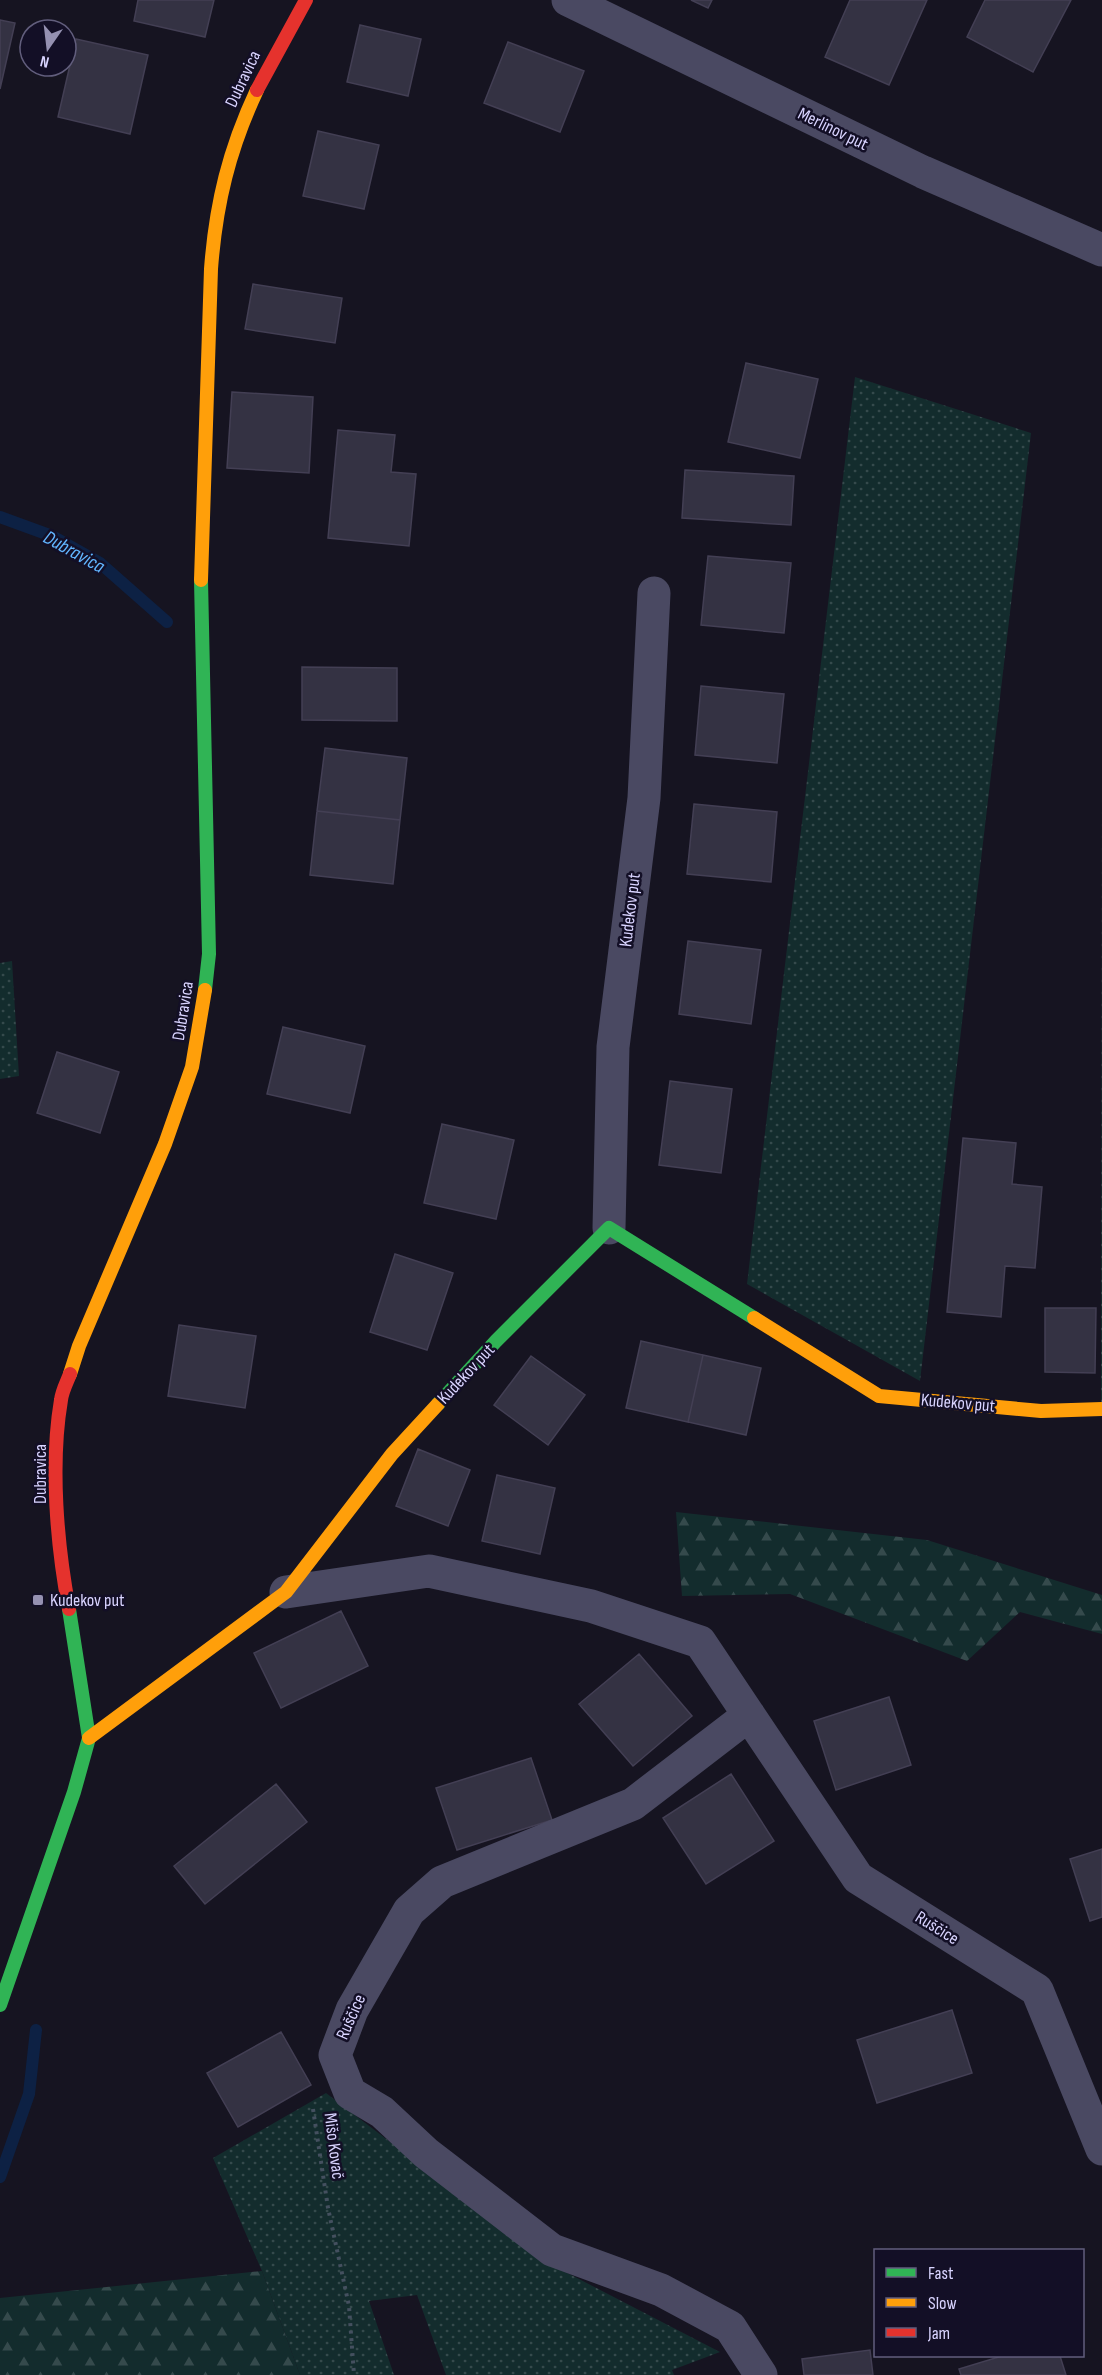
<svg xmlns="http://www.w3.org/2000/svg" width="1102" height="2375" viewBox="0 0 1102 2375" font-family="'Sofia Sans Condensed',sans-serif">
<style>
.grass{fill:url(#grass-dots)}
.forest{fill:url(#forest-firs)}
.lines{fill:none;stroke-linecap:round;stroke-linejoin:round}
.stream{stroke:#0d2144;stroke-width:12}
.building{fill:#343243;stroke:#433f54;stroke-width:1.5}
.path{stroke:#44505f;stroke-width:4;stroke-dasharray:3 4.5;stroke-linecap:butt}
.street{stroke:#4a4962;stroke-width:33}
.fast{stroke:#30b455;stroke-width:14}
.slow{stroke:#ff9f0a;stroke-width:14}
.jam{stroke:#e5322d;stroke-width:14}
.poi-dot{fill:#9591b1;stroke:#130f26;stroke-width:2}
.labels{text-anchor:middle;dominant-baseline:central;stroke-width:5;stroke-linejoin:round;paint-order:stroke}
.street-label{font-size:18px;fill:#d9d4ff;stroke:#130f26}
.poi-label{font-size:18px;fill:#d9d4ff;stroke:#130f26;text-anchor:start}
.water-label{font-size:20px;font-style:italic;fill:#62b6ff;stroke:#130f26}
</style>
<defs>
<pattern id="grass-dots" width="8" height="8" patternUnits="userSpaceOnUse" patternTransform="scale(1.5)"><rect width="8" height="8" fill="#132c2d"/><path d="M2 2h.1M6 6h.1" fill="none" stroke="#354a4c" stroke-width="1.8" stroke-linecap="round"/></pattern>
<pattern id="forest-firs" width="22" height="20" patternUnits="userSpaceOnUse" patternTransform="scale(1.5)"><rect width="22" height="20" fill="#132c2d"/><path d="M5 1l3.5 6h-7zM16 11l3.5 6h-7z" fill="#354a4c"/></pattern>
</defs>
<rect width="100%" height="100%" fill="#161421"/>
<path class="grass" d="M 855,377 L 1031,433 L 920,1381 L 747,1284 Z
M 1102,770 L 1102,1407 L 1101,1407 Z
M 12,961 L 19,1076 L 0,1079 L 0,963 Z
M 326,2093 L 550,2264 L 720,2352 L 672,2370 L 674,2375 L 446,2375 L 417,2295 L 369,2301 L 394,2375 L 300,2375 L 262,2271 L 213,2158 Z"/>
<path class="forest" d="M 676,1512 L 927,1540 L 1102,1595 L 1102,1634 L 1020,1612 L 967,1661 L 790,1594 L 682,1596 Z
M 262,2271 L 300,2375 L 0,2375 L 0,2298 Z"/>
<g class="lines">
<path class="stream" d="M 0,517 L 52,536 L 100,563 L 167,622
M 0,2177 L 29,2094 L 36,2030"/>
</g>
<path class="building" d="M 138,0 L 214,0 L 205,37 L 134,21 Z
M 691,0 L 712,0 L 708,8 Z
M 850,0 L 927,0 L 889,85 L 825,57 Z
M 985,0 L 1071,0 L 1033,72 L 967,37 Z
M 0,20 L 15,23 L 0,89 Z
M 360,25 L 421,39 L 408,96 L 347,82 Z
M 76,39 L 148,55 L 130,134 L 58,117 Z
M 508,42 L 584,71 L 560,132 L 484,103 Z
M 318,131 L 379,145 L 364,209 L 303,196 Z
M 253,284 L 342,298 L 335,343 L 245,329 Z
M 746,363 L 818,379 L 800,458 L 728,442 Z
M 232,392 L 313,397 L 309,473 L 227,468 Z
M 338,430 L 395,435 L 391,472 L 416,474 L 409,546 L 328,538 Z
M 685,470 L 794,476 L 791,525 L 682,518 Z
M 708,556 L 791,563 L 784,633 L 701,625 Z
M 302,667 L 397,668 L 397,721 L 302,720 Z
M 701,686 L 784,694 L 777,763 L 695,755 Z
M 325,748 L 407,758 L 400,820 L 317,811 Z
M 694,804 L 777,812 L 771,882 L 687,874 Z
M 317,811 L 400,820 L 393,884 L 310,875 Z
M 688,941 L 761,950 L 751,1024 L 679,1014 Z
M 283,1027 L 365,1046 L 350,1113 L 267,1094 Z
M 57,1052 L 119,1072 L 100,1133 L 37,1113 Z
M 670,1081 L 732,1089 L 721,1173 L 659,1165 Z
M 442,1124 L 514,1140 L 496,1219 L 424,1203 Z
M 963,1138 L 1016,1143 L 1012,1184 L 1042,1187 L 1035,1268 L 1005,1266 L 1001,1317 L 947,1312 Z
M 395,1254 L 453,1273 L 427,1350 L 370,1332 Z
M 1045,1308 L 1096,1308 L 1095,1373 L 1045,1372 Z
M 179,1325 L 256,1336 L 245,1408 L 168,1396 Z
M 641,1341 L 703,1355 L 688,1422 L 626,1408 Z
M 703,1355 L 761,1368 L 746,1435 L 688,1422 Z
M 531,1356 L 585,1395 L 548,1445 L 494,1405 Z
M 418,1449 L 470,1470 L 448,1526 L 396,1506 Z
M 497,1475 L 555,1488 L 540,1554 L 482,1541 Z
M 341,1611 L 368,1666 L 281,1708 L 254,1653 Z
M 639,1654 L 692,1716 L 633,1766 L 579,1704 Z
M 889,1697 L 911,1765 L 836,1790 L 814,1721 Z
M 531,1758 L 552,1820 L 457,1850 L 436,1788 Z
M 731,1774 L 774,1841 L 706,1884 L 663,1818 Z
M 276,1784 L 307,1822 L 205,1904 L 174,1866 Z
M 1102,1849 L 1102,1917 L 1090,1921 L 1070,1859 Z
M 952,2010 L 972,2073 L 877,2103 L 857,2040 Z
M 281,2032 L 311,2085 L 238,2127 L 207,2073 Z
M 870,2350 L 873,2375 L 804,2375 L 802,2359 Z
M 1002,2356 L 1060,2356 L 1066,2375 L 961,2375 L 959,2369 Z"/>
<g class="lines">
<path class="path" d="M 313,2109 L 328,2208 L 349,2306 L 354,2375"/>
<path class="street" d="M 568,0 L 923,172 L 1102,250
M 609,1228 L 613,1047 L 644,798 L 654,593
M 286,1592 L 429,1571 L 591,1606 L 700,1642 L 858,1878 L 1037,1990 L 1102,2149
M 749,1715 L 633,1804 L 442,1882 L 409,1911 L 352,2010 L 335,2055 L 350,2093 L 382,2112 L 426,2153 L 552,2250 L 661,2290 L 730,2327 L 761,2375"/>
<path class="fast" d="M 201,580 L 209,954 L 205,990
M 438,1404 L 496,1341 L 609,1228 L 754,1318
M 0,2005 L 74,1792 L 89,1738 L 69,1609"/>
<path class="slow" d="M 201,580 L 211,269 C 216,203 229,150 257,90
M 754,1318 L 879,1396 L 1041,1411 L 1102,1409
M 70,1374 L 79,1346 L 165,1144 L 192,1067 L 205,990
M 89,1738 L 286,1592 L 392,1454 L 438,1404"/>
<path class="jam" d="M 257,90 L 306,0
M 69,1609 C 57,1545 50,1465 61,1400 C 62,1391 67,1382 70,1374"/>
</g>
<rect class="poi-dot" x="32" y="1594" width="12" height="12" rx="3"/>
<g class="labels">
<g class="street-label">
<text transform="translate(243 79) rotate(-65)">Dubravica</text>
<text transform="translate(833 129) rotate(26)">Merlinov put</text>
<text transform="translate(630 910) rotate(-83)">Kudekov put</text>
<text transform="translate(183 1011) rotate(-81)">Dubravica</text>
<text transform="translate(466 1374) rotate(-47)">Kudekov put</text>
<text transform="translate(958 1403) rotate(5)">Kudekov put</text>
<text transform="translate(40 1474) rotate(-90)">Dubravica</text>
<text transform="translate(937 1928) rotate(32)">Ruščice</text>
<text transform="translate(351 2017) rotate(-66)">Ruščice</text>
<text transform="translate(334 2146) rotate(83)">Mišo Kovač</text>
</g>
<g class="poi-label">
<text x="50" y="1600">Kudekov put</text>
</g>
<g class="water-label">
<text transform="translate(74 552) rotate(29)">Dubravica</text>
</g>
</g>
<rect x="874" y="2249" width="210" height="108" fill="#130f26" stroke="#625e7d" stroke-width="1.5"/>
<rect x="886" y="2268" width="30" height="9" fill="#30b455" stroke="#625e7d" stroke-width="1.5"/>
<text x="928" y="2279" font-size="18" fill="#d9d4ff">Fast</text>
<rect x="886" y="2298" width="30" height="9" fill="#ff9f0a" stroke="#625e7d" stroke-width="1.5"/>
<text x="928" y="2309" font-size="18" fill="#d9d4ff">Slow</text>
<rect x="886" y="2328" width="30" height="9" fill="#e5322d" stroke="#625e7d" stroke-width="1.5"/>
<text x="928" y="2339" font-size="18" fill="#d9d4ff">Jam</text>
<g transform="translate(48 48) rotate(194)"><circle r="28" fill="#130f26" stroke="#625e7d" stroke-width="1.5"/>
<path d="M0-4.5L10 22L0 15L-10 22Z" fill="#9591b1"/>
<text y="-9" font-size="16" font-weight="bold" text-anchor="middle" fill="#d9d4ff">N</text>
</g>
</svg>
